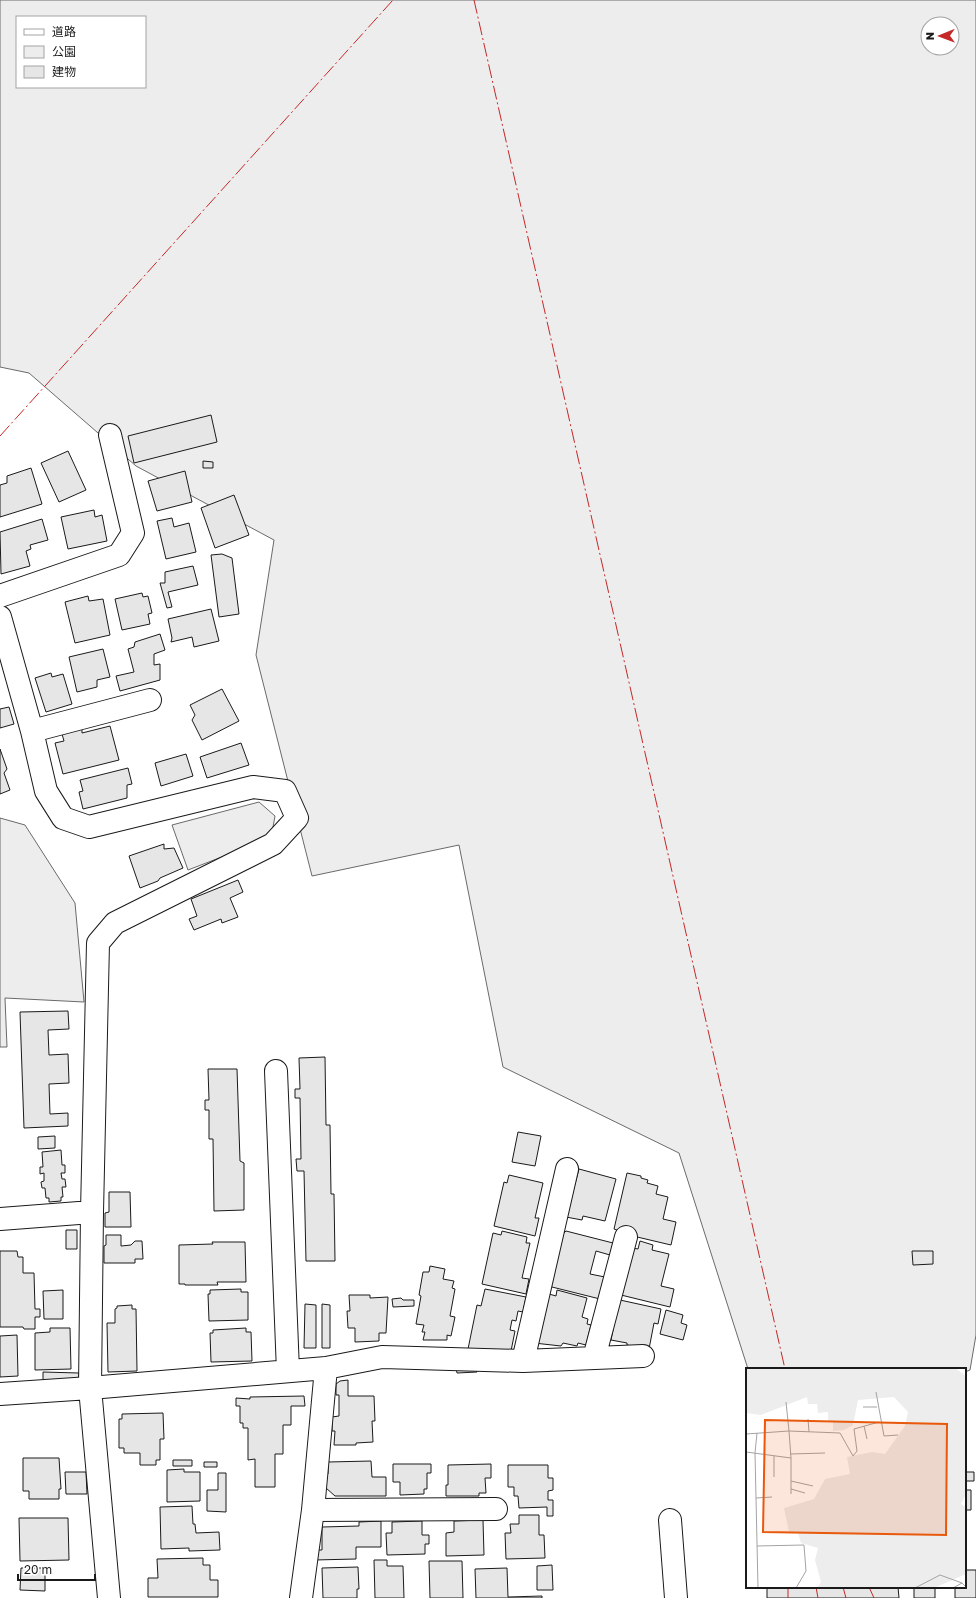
<svg xmlns="http://www.w3.org/2000/svg" width="976" height="1598" viewBox="0 0 976 1598" font-family="'Golos Text','Noto Sans JP',sans-serif">
<style>
.green{fill:#ededed;stroke:#6a6a6a;fill-rule:evenodd}
.building{fill:#e6e6e6;stroke:#1a1a1a}
.lines{fill:none;stroke-linecap:round;stroke-linejoin:round}
.minor-casing{stroke:#1a1a1a;stroke-width:24}
.minor{stroke:#fff;stroke-width:22}
.power{stroke:#c62828;stroke-width:1;stroke-dasharray:14 3 2 3;stroke-linecap:butt}
.inset-road{fill:none;stroke:#a3a3a3;stroke-width:1}
.view{fill:#e8590c;fill-opacity:0.15;stroke:#e8590c;stroke-width:2}
.inset-edge{fill:none;stroke:#1a1a1a;stroke-width:2}
</style>
<rect width="100%" height="100%" fill="#fff"/>
<path class="green" d="M 0,0 L 976,0 L 976,1335 L 970,1370 L 965,1372 L 965,1369 L 748,1369 L 679,1153 L 503,1067 L 459,845 L 312,876 L 256,655 L 274,540 L 136,466 L 29,373 L 0,367 ZM 17,17 L 145,17 L 145,87 L 17,87 ZM 928,24 L 952,24 L 952,48 L 928,48 Z
M 259,802 L 275,816 L 271,838 L 188,870 L 172,825 Z
M 0,818 L 25,825 L 75,903 L 84,1002 L 5,998 L 7,1047 L 0,1047 Z"/>
<path class="building" d="M 211,415 L 217,442 L 134,463 L 128,436 Z
M 68,451 L 86,490 L 59,502 L 41,463 Z
M 203,461 L 213,462 L 213,468 L 203,468 Z
M 31,468 L 42,504 L 0,517 L 0,485 L 7,483 L 7,476 Z
M 185,471 L 192,502 L 157,511 L 148,481 Z
M 234,495 L 249,535 L 215,548 L 201,508 Z
M 94,510 L 95,517 L 102,515 L 107,541 L 68,549 L 61,517 Z
M 172,518 L 174,527 L 189,523 L 196,552 L 166,559 L 157,521 Z
M 42,519 L 48,540 L 30,545 L 31,549 L 26,551 L 30,566 L 1,574 L 0,532 Z
M 222,554 L 232,558 L 239,614 L 219,617 L 211,555 Z
M 193,566 L 198,585 L 168,592 L 172,607 L 167,608 L 160,583 L 165,583 L 165,572 Z
M 142,593 L 143,597 L 148,596 L 152,613 L 148,614 L 150,624 L 122,630 L 115,599 Z
M 88,596 L 89,601 L 103,599 L 110,635 L 75,643 L 65,602 Z
M 211,609 L 219,641 L 194,647 L 192,637 L 171,642 L 172,638 L 168,619 Z
M 160,634 L 165,650 L 154,654 L 154,665 L 160,664 L 160,680 L 120,691 L 116,676 L 134,672 L 128,649 L 134,647 L 135,642 Z
M 103,649 L 110,677 L 97,680 L 97,687 L 77,692 L 69,657 Z
M 51,673 L 52,677 L 63,674 L 72,704 L 46,712 L 35,678 Z
M 222,689 L 239,721 L 202,740 L 192,720 L 195,715 L 190,705 Z
M 9,707 L 14,724 L 0,728 L 0,709 Z
M 110,726 L 119,760 L 63,774 L 55,743 L 64,741 L 62,734 L 82,728 L 82,733 Z
M 241,743 L 249,765 L 207,778 L 200,757 Z
M 0,749 L 7,769 L 4,773 L 10,790 L 0,794 Z
M 186,754 L 193,776 L 161,786 L 155,763 Z
M 128,768 L 132,784 L 127,785 L 127,798 L 83,809 L 79,792 L 83,791 L 80,780 Z
M 164,844 L 164,849 L 174,848 L 183,868 L 160,878 L 158,881 L 140,888 L 129,856 Z
M 238,880 L 243,892 L 230,898 L 238,917 L 222,923 L 221,919 L 194,930 L 189,919 L 197,916 L 191,899 Z
M 68,1011 L 69,1029 L 48,1030 L 49,1055 L 68,1054 L 69,1083 L 49,1084 L 50,1114 L 68,1113 L 68,1126 L 24,1128 L 20,1012 Z
M 325,1057 L 326,1125 L 330,1125 L 331,1194 L 334,1194 L 335,1261 L 306,1261 L 304,1171 L 297,1171 L 296,1159 L 301,1159 L 300,1098 L 295,1098 L 295,1089 L 300,1089 L 299,1058 Z
M 208,1069 L 237,1069 L 240,1161 L 244,1163 L 244,1210 L 214,1211 L 213,1139 L 209,1139 L 209,1110 L 205,1110 L 205,1100 L 209,1100 Z
M 518,1132 L 541,1136 L 535,1166 L 512,1162 Z
M 55,1136 L 55,1148 L 38,1149 L 38,1137 Z
M 61,1150 L 62,1165 L 65,1165 L 65,1173 L 61,1173 L 62,1179 L 65,1179 L 66,1187 L 62,1187 L 63,1197 L 61,1197 L 61,1201 L 49,1202 L 49,1198 L 46,1198 L 45,1188 L 42,1188 L 41,1182 L 44,1181 L 44,1173 L 40,1174 L 40,1167 L 43,1167 L 42,1152 Z
M 579,1169 L 616,1179 L 605,1221 L 583,1216 L 582,1220 L 566,1217 Z
M 627,1173 L 641,1176 L 641,1178 L 648,1180 L 647,1183 L 658,1186 L 656,1194 L 668,1197 L 663,1219 L 676,1222 L 671,1245 L 633,1236 L 614,1229 Z
M 509,1175 L 543,1183 L 535,1218 L 539,1218 L 535,1236 L 494,1226 L 504,1182 L 507,1183 Z
M 109,1192 L 130,1192 L 131,1227 L 105,1227 L 105,1213 L 109,1212 Z
M 66,1230 L 77,1230 L 77,1249 L 66,1249 Z
M 502,1231 L 527,1237 L 526,1243 L 530,1243 L 522,1278 L 529,1279 L 526,1294 L 482,1284 L 493,1233 L 501,1235 Z
M 566,1231 L 613,1243 L 610,1255 L 596,1251 L 590,1274 L 605,1277 L 600,1299 L 548,1286 L 560,1237 Z
M 106,1235 L 121,1235 L 121,1246 L 131,1245 L 135,1241 L 142,1241 L 143,1259 L 135,1259 L 135,1263 L 104,1263 L 104,1246 L 106,1245 Z
M 640,1241 L 653,1245 L 652,1250 L 669,1254 L 661,1286 L 674,1289 L 670,1307 L 621,1295 L 632,1248 L 638,1249 Z
M 212,1242 L 245,1242 L 246,1282 L 217,1282 L 218,1285 L 185,1285 L 185,1284 L 179,1284 L 179,1245 L 213,1244 Z
M 0,1251 L 17,1251 L 18,1257 L 23,1257 L 23,1273 L 34,1273 L 35,1309 L 40,1309 L 40,1317 L 35,1317 L 35,1329 L 24,1329 L 23,1327 L 0,1327 Z
M 912,1251 L 933,1251 L 933,1264 L 913,1265 Z
M 430,1266 L 445,1269 L 443,1279 L 454,1281 L 452,1288 L 455,1289 L 450,1316 L 455,1317 L 451,1336 L 447,1335 L 447,1340 L 423,1340 L 425,1332 L 422,1332 L 424,1325 L 416,1324 L 421,1296 L 419,1295 L 423,1272 L 429,1272 Z
M 241,1289 L 241,1292 L 248,1292 L 248,1320 L 209,1321 L 208,1294 L 210,1294 L 210,1290 Z
M 485,1289 L 526,1297 L 523,1312 L 518,1311 L 516,1321 L 512,1320 L 510,1330 L 515,1331 L 511,1351 L 468,1349 L 477,1305 L 481,1306 Z
M 63,1290 L 63,1319 L 44,1319 L 43,1291 Z
M 557,1290 L 587,1298 L 582,1317 L 588,1319 L 587,1324 L 591,1325 L 586,1345 L 578,1343 L 577,1346 L 563,1343 L 561,1346 L 534,1343 L 549,1294 L 556,1296 Z
M 349,1295 L 370,1295 L 370,1298 L 388,1297 L 386,1333 L 379,1333 L 379,1341 L 355,1342 L 355,1328 L 348,1328 L 347,1311 L 350,1311 Z
M 401,1298 L 403,1300 L 414,1300 L 414,1306 L 393,1307 L 392,1299 Z
M 620,1300 L 661,1309 L 658,1324 L 654,1323 L 649,1349 L 627,1345 L 627,1343 L 611,1340 L 614,1325 L 612,1325 L 615,1312 L 617,1313 Z
M 305,1304 L 316,1305 L 316,1348 L 304,1348 Z
M 322,1304 L 330,1305 L 330,1348 L 322,1348 Z
M 132,1305 L 132,1309 L 136,1309 L 137,1371 L 108,1372 L 107,1323 L 115,1323 L 115,1309 L 117,1308 L 117,1306 Z
M 666,1310 L 683,1315 L 681,1323 L 687,1325 L 683,1340 L 660,1334 Z
M 50,1328 L 70,1328 L 71,1369 L 35,1370 L 35,1333 L 50,1332 Z
M 246,1328 L 246,1332 L 251,1332 L 252,1361 L 211,1362 L 210,1333 L 213,1333 L 213,1330 Z
M 17,1335 L 18,1376 L 0,1377 L 0,1336 Z
M 456,1368 L 477,1368 L 477,1372 L 457,1373 Z
M 43,1372 L 79,1373 L 78,1382 L 43,1381 Z
M 348,1380 L 348,1396 L 374,1396 L 375,1421 L 372,1421 L 373,1442 L 356,1443 L 356,1445 L 334,1445 L 335,1431 L 332,1431 L 332,1417 L 339,1416 L 339,1395 L 336,1395 L 336,1384 L 340,1381 Z
M 304,1396 L 305,1406 L 291,1406 L 291,1425 L 283,1425 L 283,1454 L 275,1454 L 275,1487 L 255,1487 L 255,1459 L 248,1460 L 248,1428 L 243,1428 L 243,1423 L 240,1423 L 240,1406 L 236,1406 L 236,1398 L 250,1399 L 250,1397 Z
M 163,1413 L 164,1439 L 160,1439 L 160,1460 L 156,1460 L 156,1465 L 140,1465 L 140,1453 L 124,1453 L 124,1448 L 119,1448 L 119,1419 L 122,1419 L 122,1414 Z
M 23,1458 L 59,1458 L 61,1489 L 59,1489 L 59,1499 L 29,1499 L 29,1491 L 23,1491 Z
M 173,1460 L 192,1460 L 192,1466 L 173,1466 Z
M 371,1461 L 372,1477 L 386,1477 L 386,1496 L 335,1496 L 326,1488 L 326,1474 L 328,1474 L 328,1462 Z
M 204,1462 L 217,1462 L 217,1467 L 204,1467 Z
M 393,1464 L 431,1464 L 431,1473 L 427,1473 L 427,1489 L 424,1489 L 424,1494 L 400,1495 L 400,1482 L 393,1482 Z
M 491,1464 L 491,1478 L 485,1478 L 486,1493 L 479,1493 L 479,1496 L 446,1496 L 446,1485 L 448,1485 L 448,1465 Z
M 508,1465 L 548,1465 L 548,1478 L 553,1478 L 553,1490 L 548,1491 L 548,1500 L 553,1500 L 553,1516 L 547,1516 L 547,1507 L 519,1508 L 518,1496 L 514,1496 L 514,1487 L 508,1487 Z
M 184,1469 L 184,1472 L 200,1472 L 200,1501 L 167,1502 L 167,1470 Z
M 65,1472 L 86,1472 L 87,1494 L 66,1494 Z
M 965,1472 L 974,1472 L 974,1481 L 965,1481 Z
M 218,1473 L 226,1473 L 226,1512 L 207,1511 L 207,1490 L 218,1490 Z
M 965,1490 L 971,1490 L 971,1510 L 965,1510 Z
M 192,1506 L 193,1524 L 195,1524 L 196,1533 L 219,1532 L 220,1550 L 189,1551 L 189,1548 L 161,1549 L 160,1507 Z
M 519,1515 L 539,1515 L 539,1535 L 544,1535 L 545,1558 L 506,1559 L 505,1533 L 511,1533 L 510,1524 L 519,1524 Z
M 19,1518 L 68,1518 L 69,1560 L 20,1561 Z
M 483,1520 L 484,1555 L 446,1556 L 446,1533 L 454,1532 L 454,1521 Z
M 381,1521 L 381,1547 L 356,1547 L 356,1559 L 314,1560 L 314,1550 L 322,1550 L 322,1527 L 359,1526 L 359,1522 Z
M 422,1521 L 422,1535 L 429,1535 L 429,1544 L 425,1544 L 425,1554 L 387,1555 L 386,1533 L 392,1533 L 392,1522 Z
M 203,1558 L 203,1565 L 210,1565 L 210,1580 L 218,1580 L 218,1597 L 148,1597 L 148,1578 L 158,1578 L 157,1559 Z
M 374,1560 L 387,1560 L 387,1566 L 403,1566 L 404,1598 L 375,1598 Z
M 429,1561 L 462,1561 L 463,1598 L 430,1598 Z
M 552,1565 L 553,1590 L 537,1590 L 537,1566 Z
M 358,1567 L 359,1589 L 357,1589 L 357,1598 L 323,1598 L 322,1568 Z
M 21,1568 L 45,1568 L 45,1591 L 20,1590 Z
M 507,1568 L 508,1597 L 542,1596 L 542,1598 L 476,1598 L 475,1569 Z
M 965,1570 L 976,1570 L 976,1598 L 955,1598 L 955,1587 L 965,1587 Z
M 767,1587 L 898,1587 L 899,1598 L 767,1598 Z
M 914,1587 L 935,1587 L 935,1598 L 914,1598 Z"/>
<g class="lines">
<g class="minor-casing">
<path id="minor" d="M 0,596 L 119,555 L 133,533 L 110,435
M 0,617 L 32,731 L 46,791 L 63,818 L 89,827 L 253,787 L 285,791 L 297,818 L 273,844 L 115,923 L 98,943 L 92,1212 L 90,1388 L 0,1394
M 32,731 L 150,700
M 276,1071 L 288,1371
M 0,1219 L 92,1212
M 594,1358 L 626,1237
M 523,1361 L 567,1169
M 326,1368 L 382,1357 L 523,1361 L 643,1356
M 313,1510 L 496,1509
M 670,1520 L 676,1598
M 109,1598 L 90,1388 L 326,1368 L 313,1510 L 301,1598"/>
</g>
<use href="#minor" class="minor"/>
<path class="power" d="M 474,0 L 785,1369
M 0,436 L 393,0
M 788,1587 L 788,1598
M 816,1587 L 818,1598
M 843,1587 L 846,1598
M 869,1587 L 874,1598"/>
</g>
<g transform="translate(746 1368)">
<rect width="220" height="220" fill="#fff"/>
<path d="M 0,0 L 209,0 L 220,8 L 220,126 L 215,136 L 220,139 L 220,206 L 188,220 L 71,220 L 75,214 L 69,192 L 72,180 L 55,175 L 52,165 L 43,164 L 38,140 L 68,131 L 79,111 L 104,106 L 101,89 L 126,84 L 139,86 L 159,58 L 162,44 L 148,29 L 112,32 L 107,57 L 98,62 L 87,63 L 87,54 L 82,54 L 82,44 L 72,45 L 71,36 L 62,36 L 61,29 L 15,47 L 0,45 Z" fill="#ededed"/>
<path class="inset-road" d="M 130,24 L 138,68 L 152,67M 40,34 L 43,63 L 94,65 L 107,88 L 111,83 L 108,61 L 133,54M 117,39 L 131,39M 62,51 L 63,64M 118,58 L 121,71M 11,65 L 9,85 L 12,220M 0,66 L 43,63 L 45,90 L 0,84M 44,86 L 79,85M 45,90 L 45,126M 28,109 L 28,88M 45,113 L 67,118M 45,121 L 59,125M 10,130 L 26,129M 11,178 L 58,177 L 60,203 L 50,220M 169,220 L 194,207 L 216,215M 207,220 L 216,215 L 220,219"/>
<path class="view" d="M 19,52 L 201,56 L 200,167 L 17,164 Z"/>
<rect width="220" height="220" class="inset-edge"/>
</g>
<rect x="16" y="16" width="130" height="72" fill="#ffffff" stroke="#a3a3a3"/>
<rect x="24" y="29" width="20" height="6" fill="#ffffff" stroke="#a3a3a3"/>
<text x="52" y="36" font-size="12" fill="#1a1a1a">道路</text>
<rect x="24" y="46" width="20" height="12" fill="#ededed" stroke="#a3a3a3"/>
<text x="52" y="56" font-size="12" fill="#1a1a1a">公園</text>
<rect x="24" y="66" width="20" height="12" fill="#e6e6e6" stroke="#a3a3a3"/>
<text x="52" y="76" font-size="12" fill="#1a1a1a">建物</text>
<g transform="translate(940 36) rotate(269)"><circle r="19" fill="#ffffff" stroke="#a3a3a3"/>
<path d="M0-3L7 15L0 10L-7 15Z" fill="#c62828"/>
<text y="-6" font-size="11" font-weight="bold" text-anchor="middle" fill="#1a1a1a">N</text>
</g>
<path d="M18 1574v6h77v-6" fill="none" stroke="#1a1a1a" stroke-width="2"/>
<text x="24" y="1574" font-size="12" fill="#1a1a1a" stroke="#ffffff" stroke-width="3" paint-order="stroke">20 m</text>
</svg>
